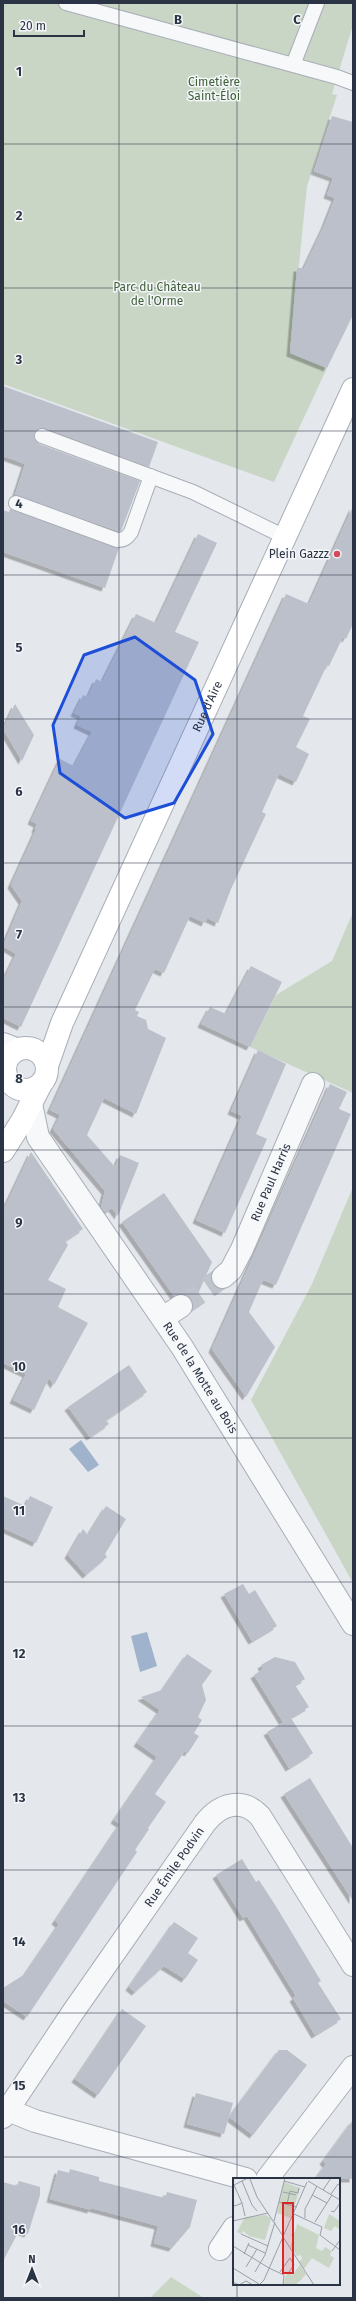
<svg xmlns="http://www.w3.org/2000/svg" width="356" height="2301" viewBox="0 0 356 2301" font-family="'Fira Sans',sans-serif">
<style>
.green{fill:#c9d6c5}
.water{fill:#9fb4cc}
.building{fill:#bbc0ca;filter:url(#shadow)}
.lines{fill:none;stroke-linecap:round;stroke-linejoin:round}
.minor-tunnel{stroke:#bfc3cb;stroke-width:22;stroke-dasharray:22 11;stroke-linecap:butt}
.service-casing{stroke:#a9aeb7;stroke-width:16}
.minor-casing{stroke:#a9aeb7;stroke-width:24}
.tertiary-casing{stroke:#a9aeb7;stroke-width:24}
.secondary-casing{stroke:#a9aeb7;stroke-width:24}
.service{stroke:#f7f8fa;stroke-width:14}
.minor{stroke:#f7f8fa;stroke-width:22}
.tertiary{stroke:#f7f8fa;stroke-width:22}
.secondary{stroke:#fff;stroke-width:22}
.marked{fill:#1d4ed8;fill-opacity:0.2;stroke:#1d4ed8;stroke-width:3;stroke-linejoin:round}
.grid{fill:none;stroke:#2b3445;stroke-width:1;stroke-opacity:0.55}
.poi-dot{fill:#d1495b;stroke:#f4f6f9;stroke-width:1.5}
.labels{text-anchor:middle;dominant-baseline:central;stroke-width:3;stroke-linejoin:round;paint-order:stroke}
.park-label{font-size:12px;fill:#3f6138;stroke:#f4f6f9}
.poi-label{font-size:12px;fill:#2b3445;stroke:#f4f6f9;text-anchor:end}
.street-label{font-size:12px;fill:#2b3445;stroke:#f4f6f9}
.inset-road{fill:none;stroke:#9a9fa9;stroke-width:1}
.view{fill:#d62828;fill-opacity:0.15;stroke:#d62828;stroke-width:2}
.inset-edge{fill:none;stroke:#2b3445;stroke-width:2}
.grid-label{font-size:13px;text-anchor:middle;font-weight:bold;fill:#2b3445;stroke:#f4f6f9;stroke-width:3;stroke-linejoin:round;paint-order:stroke}
</style>
<defs>
<filter id="shadow"><feDropShadow dx="-3.5" dy="3.5" stdDeviation="0" flood-color="#0004"/></filter>
</defs>
<rect width="100%" height="100%" fill="#e4e7ec"/>
<path class="green" d="M 3,3 L 353,3 L 353,25 L 332,94 L 337,95 L 307,186 L 290,353 L 327,368 L 274,482 L 3,384 Z
M 353,912 L 353,1093 L 250,1047 L 276,995 L 332,961 Z
M 353,1187 L 353,1583 L 251,1400 L 312,1284 Z
M 171,2277 L 204,2298 L 150,2298 Z"/>
<path class="water" d="M 81,1440 L 99,1465 L 88,1472 L 69,1449 Z
M 147,1632 L 157,1666 L 140,1672 L 131,1636 Z"/>
<path class="building" d="M 332,116 L 353,122 L 353,315 L 327,368 L 290,353 L 297,268 L 304,268 L 324,226 L 335,198 L 327,195 L 333,178 L 314,171 Z
M 3,386 L 158,442 L 149,467 L 45,428 L 40,428 L 34,433 L 34,438 L 39,444 L 140,481 L 121,531 L 118,531 L 15,495 L 25,464 L 3,456 Z
M 353,506 L 353,624 L 346,639 L 343,637 L 329,666 L 327,665 L 303,716 L 310,719 L 296,747 L 309,754 L 296,782 L 279,774 L 262,812 L 266,814 L 231,889 L 218,923 L 207,918 L 205,923 L 190,916 L 164,973 L 155,969 L 135,1010 L 139,1012 L 137,1016 L 146,1020 L 148,1029 L 166,1038 L 136,1114 L 104,1098 L 87,1135 L 115,1167 L 120,1155 L 139,1163 L 118,1216 L 112,1208 L 105,1212 L 101,1207 L 105,1191 L 53,1129 L 60,1115 L 50,1110 L 286,594 L 309,604 Z
M 10,509 L 119,548 L 105,588 L 3,552 L 3,510 L 9,512 Z
M 198,534 L 217,543 L 175,632 L 199,642 L 21,1027 L 3,1018 L 3,981 L 16,954 L 3,946 L 22,901 L 11,885 L 36,830 L 35,829 L 37,824 L 31,821 L 60,759 L 74,766 L 92,732 L 77,725 L 81,716 L 74,713 L 83,695 L 88,697 L 96,679 L 102,682 L 136,614 L 156,623 Z
M 15,704 L 34,735 L 22,761 L 3,729 Z
M 251,966 L 282,982 L 250,1047 L 201,1024 L 210,1007 L 226,1014 Z
M 258,1050 L 286,1064 L 256,1134 L 267,1139 L 225,1233 L 196,1220 L 242,1116 L 231,1111 Z
M 330,1084 L 347,1092 L 339,1109 L 351,1114 L 276,1285 L 263,1280 L 249,1312 L 275,1347 L 246,1397 L 212,1349 Z
M 31,1152 L 83,1229 L 65,1241 L 68,1245 L 48,1280 L 66,1289 L 58,1307 L 88,1323 L 54,1385 L 49,1378 L 34,1410 L 13,1400 L 26,1374 L 3,1363 L 3,1211 Z
M 164,1193 L 212,1262 L 193,1305 L 191,1299 L 186,1295 L 174,1296 L 122,1222 Z
M 129,1365 L 147,1392 L 106,1420 L 109,1424 L 90,1437 L 68,1407 Z
M 3,1496 L 25,1506 L 30,1496 L 53,1507 L 36,1543 L 3,1528 Z
M 106,1506 L 126,1519 L 105,1554 L 107,1557 L 86,1575 L 68,1555 L 83,1529 L 88,1535 Z
M 243,1584 L 249,1594 L 255,1590 L 277,1626 L 252,1641 L 224,1594 Z
M 187,1654 L 212,1671 L 202,1685 L 206,1700 L 198,1717 L 202,1720 L 194,1733 L 199,1736 L 188,1753 L 185,1751 L 155,1794 L 166,1802 L 148,1828 L 149,1829 L 135,1850 L 137,1852 L 27,2017 L 3,2001 L 3,1988 L 25,1974 L 59,1924 L 55,1921 L 120,1824 L 114,1820 L 157,1757 L 137,1743 L 160,1710 L 141,1697 L 162,1690 Z
M 275,1657 L 295,1662 L 305,1679 L 295,1685 L 309,1707 L 283,1722 L 254,1675 L 263,1669 L 261,1665 Z
M 291,1718 L 313,1753 L 289,1768 L 267,1732 Z
M 310,1778 L 353,1848 L 353,1901 L 284,1794 Z
M 242,1859 L 256,1882 L 259,1880 L 277,1908 L 321,1981 L 318,1983 L 341,2019 L 315,2035 L 293,1998 L 296,1996 L 247,1916 L 243,1918 L 216,1875 Z
M 174,1922 L 198,1938 L 188,1953 L 198,1960 L 185,1979 L 164,1966 L 135,1992 L 129,1987 Z
M 122,2009 L 146,2026 L 98,2095 L 75,2079 Z
M 279,2050 L 287,2050 L 307,2065 L 253,2135 L 229,2117 Z
M 196,2093 L 233,2103 L 224,2134 L 187,2124 Z
M 353,2120 L 353,2179 L 315,2179 L 326,2164 L 323,2161 Z
M 70,2169 L 99,2177 L 99,2181 L 165,2198 L 167,2192 L 197,2200 L 190,2227 L 172,2248 L 154,2243 L 158,2226 L 91,2208 L 91,2210 L 50,2199 L 58,2170 L 69,2173 Z
M 19,2181 L 40,2187 L 40,2195 L 28,2234 L 19,2231 L 3,2261 L 3,2182 L 17,2186 Z"/>
<g class="lines">
<path class="minor-tunnel" d="M 181,1306 L 223,1277"/>
<g class="service-casing">
<path id="service" d="M 66,3 L 337,77 L 353,83
M 293,65 L 317,3
M 42,436 L 193,492 L 285,537
M 16,503 L 117,540 C 124,540 127,538 131,532 L 151,476"/>
</g>
<g class="minor-casing">
<g id="minor">
<path id="s1" d="M 223,1277 L 231,1270 L 242,1249 L 313,1084"/>
<path d="M 163,1318 L 181,1306"/>
<path d="M 8,2110 L 35,2121 L 246,2179"/>
<path id="s2" d="M 3,2117 L 73,2012 L 205,1823 C 220,1804 242,1797 260,1816 L 353,1965"/>
<path d="M 267,2179 L 353,2067"/>
<path d="M 220,2249 L 234,2228"/>
</g>
</g>
<g class="tertiary-casing">
<g id="tertiary">
<path d="M 3,1044 L 16,1049"/>
<path d="M 3,1072 L 5,1076"/>
<path id="s3" d="M 31,1104 L 38,1137 L 182,1347 L 353,1624"/>
</g>
</g>
<g class="secondary-casing">
<g id="secondary">
<circle cx="26" cy="1069" r="21"/>
<path id="s4" d="M 47,1066 L 62,1023 L 353,389"/>
<path d="M 3,1151 L 22,1121 L 41,1084"/>
</g>
</g>
<use href="#service" class="service"/>
<use href="#minor" class="minor"/>
<use href="#tertiary" class="tertiary"/>
<use href="#secondary" class="secondary"/>
</g>
<path class="marked" d="M 135,637 L 195,680 L 213,734 L 174,803 L 125,818 L 60,773 L 53,725 L 84,655 Z"/>
<path class="grid" d="M 119,3 L 119,2298M 237,3 L 237,2179M 3,144 L 353,144M 3,288 L 353,288M 3,431 L 353,431M 3,575 L 353,575M 3,719 L 353,719M 3,863 L 353,863M 3,1007 L 353,1007M 3,1150 L 353,1150M 3,1294 L 353,1294M 3,1438 L 353,1438M 3,1582 L 353,1582M 3,1726 L 353,1726M 3,1870 L 353,1870M 3,2013 L 353,2013M 3,2157 L 353,2157M 237,2284 L 237,2298"/>
<circle class="poi-dot" cx="337" cy="554" r="4"/>
<g class="labels">
<g class="park-label">
<text x="214" y="82">Cimetière<tspan x="214" dy="14">Saint-Éloi</tspan></text>
<text x="157" y="287">Parc du Château<tspan x="157" dy="14">de l'Orme</tspan></text>
</g>
<g class="poi-label">
<text x="329" y="554">Plein Gazzz</text>
</g>
<g class="street-label">
<text stroke="none"><textPath href="#s4" startOffset="394">Rue d'Aire</textPath></text>
<text stroke="none"><textPath href="#s1" startOffset="107">Rue Paul Harris</textPath></text>
<text stroke="none"><textPath href="#s3" startOffset="324">Rue de la Motte au Bois</textPath></text>
<text stroke="none"><textPath href="#s2" startOffset="303">Rue Émile Podvin</textPath></text>
</g>
</g>
<g transform="translate(233 2178)">
<rect width="107" height="107" fill="#e4e7ec"/>
<path d="M 51,4 L 67,10 L 58,40 L 44,35 ZM 96,36 L 107,43 L 107,52 L 102,48 L 98,53 L 91,50 ZM 33,37 L 38,41 L 32,62 L 16,58 L 10,53 L 8,56 L 4,54 L 12,39 ZM 64,46 L 86,57 L 83,70 L 89,73 L 92,69 L 99,73 L 97,77 L 101,80 L 96,90 L 79,80 L 71,91 L 66,83 L 69,81 L 68,77 L 64,78 L 57,68 L 61,59 L 57,57 L 62,54 ZM 67,87 L 73,96 L 68,102 L 62,107 L 50,107 L 53,97 L 55,95 L 59,97 Z" fill="#c9d6c5"/>
<path class="inset-road" d="M 17,1 L 24,19 L 50,58M 9,3 L 19,27 L 24,33M 51,3 L 72,9M 75,3 L 107,22M 1,7 L 15,0M 90,12 L 98,0M 57,13 L 65,15 L 66,10M 50,14 L 63,17M 98,16 L 105,6 L 107,7M 79,17 L 94,25M 46,24 L 64,29M 9,25 L 12,38M 0,26 L 2,28 L 9,25 L 1,7M 54,26 L 57,13M 98,33 L 101,34 L 107,25M 61,36 L 89,49 L 87,57 L 107,72M 72,40 L 72,31 L 84,8M 0,43 L 35,35M 41,43 L 52,0M 82,44 L 99,17M 8,56 L 35,68M 50,59 L 81,107M 15,67 L 32,75M 0,68 L 36,90M 99,73 L 107,62M 11,76 L 16,65M 13,89 L 24,71M 0,90 L 26,106M 36,90 L 51,97 L 50,107M 22,94 L 32,77 L 42,44M 47,94 L 57,80 L 61,87 L 56,94M 0,104 L 6,107 L 13,103 L 20,107M 26,107 L 31,102 L 74,4"/>
<path class="view" d="M 50,25 L 60,25 L 60,95 L 50,95 Z"/>
<rect width="107" height="107" class="inset-edge"/>
</g>
<g class="grid-label">
<text x="178" y="24">B</text>
<text x="297" y="24">C</text>
<text x="19" y="76">1</text>
<text x="19" y="220">2</text>
<text x="19" y="364">3</text>
<text x="19" y="508">4</text>
<text x="19" y="652">5</text>
<text x="19" y="796">6</text>
<text x="19" y="939">7</text>
<text x="19" y="1083">8</text>
<text x="19" y="1227">9</text>
<text x="19" y="1371">10</text>
<text x="19" y="1515">11</text>
<text x="19" y="1658">12</text>
<text x="19" y="1802">13</text>
<text x="19" y="1946">14</text>
<text x="19" y="2090">15</text>
<text x="19" y="2234">16</text>
</g>
<rect width="356" height="2301" fill="none" stroke="#2b3445" stroke-width="8"/>
<g transform="translate(32 2269)" stroke="#f4f6f9" stroke-width="3" paint-order="stroke">
<path d="M0-3L7 15L0 10L-7 15Z" fill="#2b3445"/>
<text y="-6" font-size="11" font-weight="bold" text-anchor="middle" fill="#2b3445">N</text>
</g>
<path d="M14 30v6h70v-6" fill="none" stroke="#2b3445" stroke-width="2"/>
<text x="20" y="30" font-size="12" fill="#2b3445" stroke="#f4f6f9" stroke-width="3" paint-order="stroke">20 m</text>
</svg>
